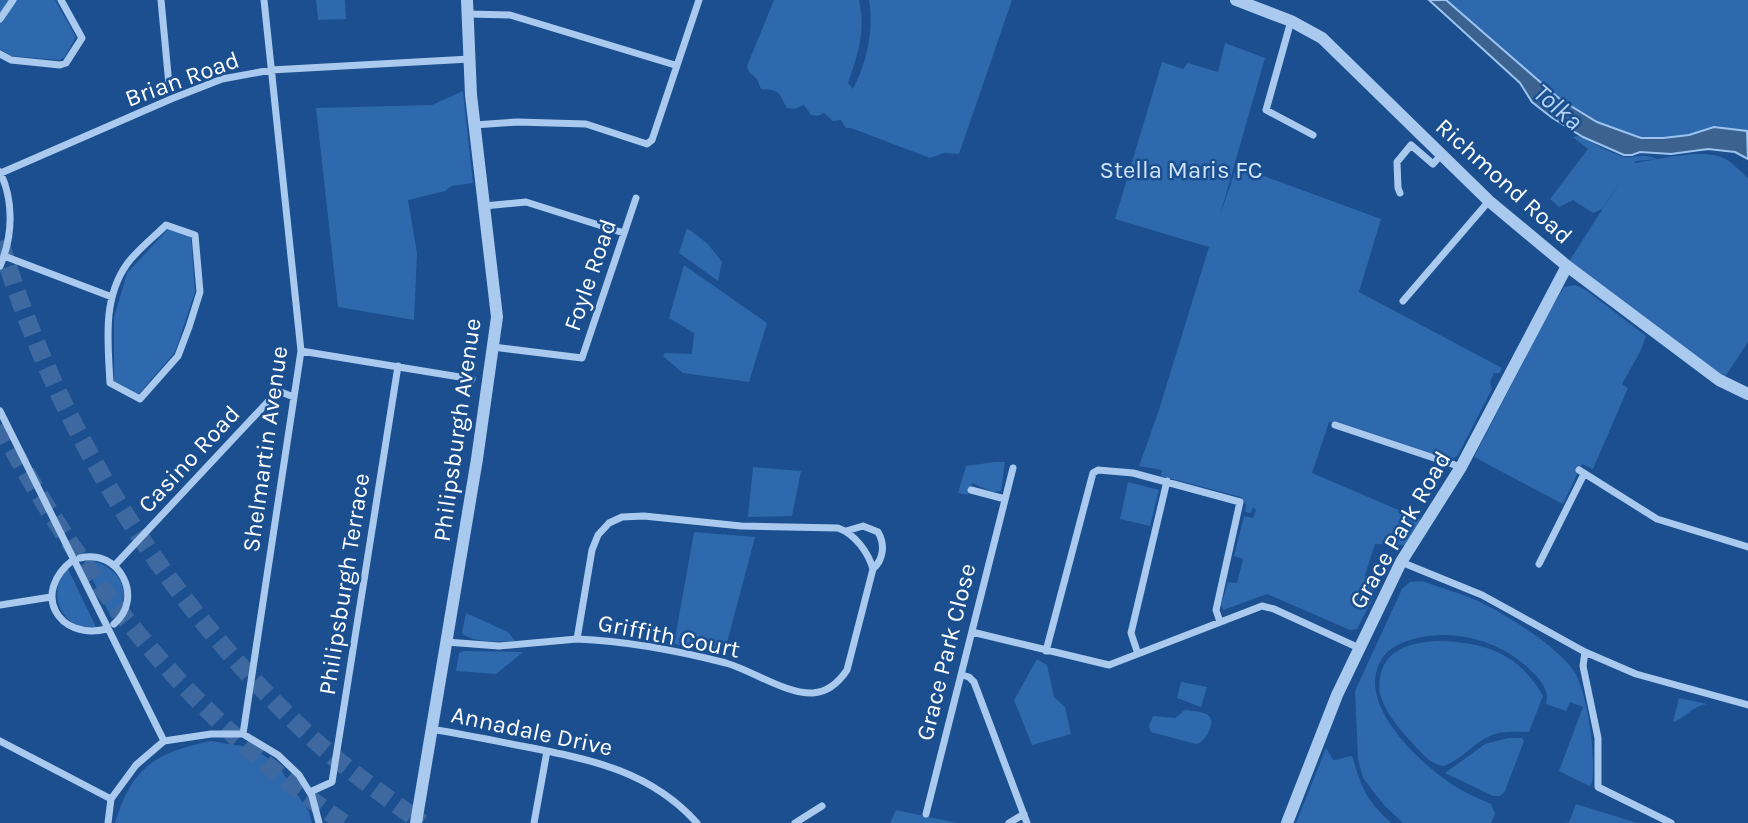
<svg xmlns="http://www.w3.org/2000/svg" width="1748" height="823" viewBox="0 0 1748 823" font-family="Karla,sans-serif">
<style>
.green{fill:#2e69ad}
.water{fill:#3c6290;stroke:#9cc4f0;stroke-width:2}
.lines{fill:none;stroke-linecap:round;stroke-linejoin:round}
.motorway-tunnel{stroke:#3d69a0;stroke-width:18;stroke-dasharray:18 9;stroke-linecap:butt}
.minor{stroke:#a9c9ee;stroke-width:7}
.tertiary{stroke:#a9c9ee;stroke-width:12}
.labels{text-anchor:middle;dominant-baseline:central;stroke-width:5;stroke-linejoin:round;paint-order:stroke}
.street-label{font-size:24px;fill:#fff;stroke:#1b4f8f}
.park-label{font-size:24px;fill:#cfe3fa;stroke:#1b4f8f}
.water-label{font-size:26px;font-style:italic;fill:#b5d3f5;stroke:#1b4f8f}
</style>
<rect width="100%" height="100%" fill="#1b4f8f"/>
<path class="green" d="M 0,0 L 55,0 L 76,37 L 64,58 L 59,60 L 11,56 L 0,49 Z
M 316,0 L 345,0 L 346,19 L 318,20 Z
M 774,0 L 859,0 C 866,30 858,55 848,83 L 853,89 C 867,61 874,31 869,0 L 1012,0 L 959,154 L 944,153 L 930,158 L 851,128 L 846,128 L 841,120 L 833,121 L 824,113 L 818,116 L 811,115 L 804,105 L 794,109 L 787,108 C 778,93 782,90 761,89 L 757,79 L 749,72 L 747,66 Z
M 1446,0 L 1748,0 L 1748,132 L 1714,127 L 1689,135 L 1663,138 L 1641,138 L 1597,122 L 1561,100 Z
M 1225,43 L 1265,58 L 1220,215 L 1237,166 L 1381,219 L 1359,292 L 1502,368 L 1500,373 L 1494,373 L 1490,382 L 1492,389 L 1458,455 L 1451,460 L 1329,422 L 1312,473 L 1422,520 L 1405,545 L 1375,544 L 1365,575 L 1375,594 L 1357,629 L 1350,630 L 1267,594 L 1223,610 L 1221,605 L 1228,582 L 1237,583 L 1243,559 L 1234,556 L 1244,516 L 1253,518 L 1256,510 L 1253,507 L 1251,513 L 1245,512 L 1246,505 L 1241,497 L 1161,476 L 1162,470 L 1139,466 L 1158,413 L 1209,247 L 1115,219 L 1162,62 L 1183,69 L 1188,63 L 1218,72 Z
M 463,91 L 473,183 L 452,186 L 445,191 L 408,200 L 417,253 L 414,320 L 338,307 L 316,108 L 432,105 Z
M 1579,136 C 1594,143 1610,153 1625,157 C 1636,159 1643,152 1657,159 L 1636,161 L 1634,163 C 1658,160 1707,146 1727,160 C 1735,165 1741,172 1748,178 L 1748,342 L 1725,377 L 1568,263 L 1625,174 L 1602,209 L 1593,213 L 1573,200 L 1559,207 L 1550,199 L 1588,149 L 1573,137 Z
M 687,228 L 708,244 L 722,262 L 718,281 L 679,253 Z
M 168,229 L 191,237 L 195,292 L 175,352 L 138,395 L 114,381 L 114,318 L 127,273 Z
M 684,265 L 767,323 L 749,382 L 683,373 L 663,356 L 665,353 L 692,354 L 694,333 L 669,318 Z
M 1575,285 L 1586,290 L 1646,336 L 1640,352 L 1622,384 L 1628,388 L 1593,469 L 1582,464 L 1563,504 L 1474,457 L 1552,307 L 1564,287 Z
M 995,462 L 1005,462 L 1001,491 L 993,492 L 972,483 L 968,495 L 958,493 L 966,466 Z
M 753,467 L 801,471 L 792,516 L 748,517 Z
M 1128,482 L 1159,490 L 1150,526 L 1120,519 Z
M 694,532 L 755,537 L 724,654 L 674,644 Z
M 88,560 C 119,565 137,594 112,619 L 84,562 Z
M 68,569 L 96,627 C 63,632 44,593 68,569 Z
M 1422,581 C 1440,588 1461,593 1478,601 C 1507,615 1551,643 1571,667 C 1588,687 1596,757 1592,783 L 1589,786 L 1559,771 L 1583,707 L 1570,702 L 1566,711 L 1546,704 C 1550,689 1539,678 1528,668 C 1498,638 1444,626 1404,642 C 1394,646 1385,652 1380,662 C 1357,706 1420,763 1453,785 C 1465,793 1478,798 1491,804 L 1495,814 L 1491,823 L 1403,823 L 1384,805 L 1363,778 L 1358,759 L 1355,691 L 1402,589 L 1410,582 Z
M 466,613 L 508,632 L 515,641 C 499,641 474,644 462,633 Z
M 1438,641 C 1484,642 1519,653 1543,696 L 1529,732 C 1516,732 1502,730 1490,736 C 1473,743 1462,760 1443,766 C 1430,764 1423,754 1413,744 C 1402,732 1388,716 1382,700 C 1379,694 1379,685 1380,678 C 1384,649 1412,642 1438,641 Z
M 464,651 L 523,652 L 496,674 L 456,671 L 459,653 Z
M 1037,659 L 1047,665 L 1054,697 L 1065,707 L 1071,734 L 1032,745 L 1014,700 Z
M 1181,682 L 1207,687 L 1201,707 L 1177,698 Z
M 1679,698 L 1707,704 C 1692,706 1686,718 1673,722 Z
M 1185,710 C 1191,711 1204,711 1209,716 C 1216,723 1205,743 1196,744 L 1151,732 L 1149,726 L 1153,716 L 1175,718 Z
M 1508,738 L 1522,738 L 1524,741 L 1505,791 L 1500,796 L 1493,796 L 1445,773 L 1485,744 Z
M 210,741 L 242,746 L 258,752 L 277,764 L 309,812 L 312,823 L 115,823 C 132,767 155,753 210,741 Z
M 1326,748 L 1333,760 C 1341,760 1345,756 1352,756 C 1363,790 1364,797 1391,823 L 1296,823 Z
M 1576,804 L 1637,823 L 1565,823 L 1569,822 Z
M 896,810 L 957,823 L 890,823 Z"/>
<path class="water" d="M 1429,0 L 1446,0 L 1561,100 L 1597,122 L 1641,138 L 1663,138 L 1689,135 L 1714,127 L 1747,131 L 1748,159 L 1735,152 L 1708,149 L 1671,154 L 1640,152 L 1632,155 L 1624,155 L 1583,137 L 1551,117 L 1532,102 L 1520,83 Z"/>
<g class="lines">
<path class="motorway-tunnel" d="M 0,241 C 58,432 166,603 313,739 C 347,770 385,796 422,823
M 0,425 C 81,581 198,724 344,823"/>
<path class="minor" d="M 161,0 L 169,85
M 468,14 L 510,15 L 675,65
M 0,19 L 13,0
M 1291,21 L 1266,110 L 1313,135
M 0,54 L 11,60 L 60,65 L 66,63 L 82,38 L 61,0
M 474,125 L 517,122 L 586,124 L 647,144 L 652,140 L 699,0
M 0,172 C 14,201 13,236 0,266
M 1,173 L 171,99 L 222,79 L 271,70 L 470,59
M 1400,193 L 1398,188 L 1397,162 L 1411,145 L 1433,164 L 1441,155
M 484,206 L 526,202 L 624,233
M 166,225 L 195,235 L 200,292 L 189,327 L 178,356 L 140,399 L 110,383 C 108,343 102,299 127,264 C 137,250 154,237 166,225 Z
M 4,256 L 112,297
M 1403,301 L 1489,201
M 493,347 L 582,358 L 636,198
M 301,351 L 472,379
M 0,411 L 164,741
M 1335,425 L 1461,467
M 1579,470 L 1657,519 L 1748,547
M 971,490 L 1005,499
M 846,531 L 863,526 L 878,532 C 885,544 884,559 873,569
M 80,558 C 119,548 145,598 114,624
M 73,560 C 31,592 57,641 107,629
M 1401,562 L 1482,595 L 1585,652 L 1583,666 L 1598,738 L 1598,787 L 1671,823
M 1539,564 L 1584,474
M 115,565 L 278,391 L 294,397
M 0,605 L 51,597
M 972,632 L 1109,665 L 1262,606 L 1274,609 L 1359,648
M 446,642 L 499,646 L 577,639 L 592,550 L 598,535 L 609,523 L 622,517 L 644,516 L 741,526 L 838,528 C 855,534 868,552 873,569 L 847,670 C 839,682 828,692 813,693 C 786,694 753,671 726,663 C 679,651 626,641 577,639
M 1046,651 L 1093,473 L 1098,470 L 1133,473 L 1240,502 L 1216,610 L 1220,622
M 1585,652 L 1636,674 L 1748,705
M 1138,654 L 1131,633 L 1167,481
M 962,675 L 969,677 L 974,682 L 1027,823
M 430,729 C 463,734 495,741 527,747 C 592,760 650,771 697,823
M 243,734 L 301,351 L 264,0
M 0,741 L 111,799
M 310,792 L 332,782 L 398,366
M 926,814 L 1013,468
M 108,823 L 111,799 L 136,765 L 164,741 L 211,734 L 243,734 L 278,755 L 299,775 L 312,796 L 319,823
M 534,823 L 547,751
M 795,823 L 822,806
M 1009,823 L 1024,814"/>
<path class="tertiary" d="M 1236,0 L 1291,21 L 1322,38 L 1489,201 L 1567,266 L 1719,380 L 1748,394
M 416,823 L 477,459 L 497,317 L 471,95 L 467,0
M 1287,823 L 1337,695 L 1401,562 L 1461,467 L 1567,266"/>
</g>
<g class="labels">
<g class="street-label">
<text transform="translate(182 79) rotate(-20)">Brian Road</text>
<text transform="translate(1504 181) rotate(42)">Richmond Road</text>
<text transform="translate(590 275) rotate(-71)">Foyle Road</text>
<text transform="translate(457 430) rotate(-82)">Philipsburgh Avenue</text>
<text transform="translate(265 449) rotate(-82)">Shelmartin Avenue</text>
<text transform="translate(189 459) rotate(-47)">Casino Road</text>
<text transform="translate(1400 530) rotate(-60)">Grace Park Road</text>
<text transform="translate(344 584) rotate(-81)">Philipsburgh Terrace</text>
<text transform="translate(669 636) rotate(11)">Griffith Court</text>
<text transform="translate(946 652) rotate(-76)">Grace Park Close</text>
<text transform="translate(532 731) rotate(12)">Annadale Drive</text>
</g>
<g class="park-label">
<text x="1181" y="170">Stella Maris FC</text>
</g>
<g class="water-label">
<text transform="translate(1558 107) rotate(41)">Tolka</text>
</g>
</g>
</svg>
